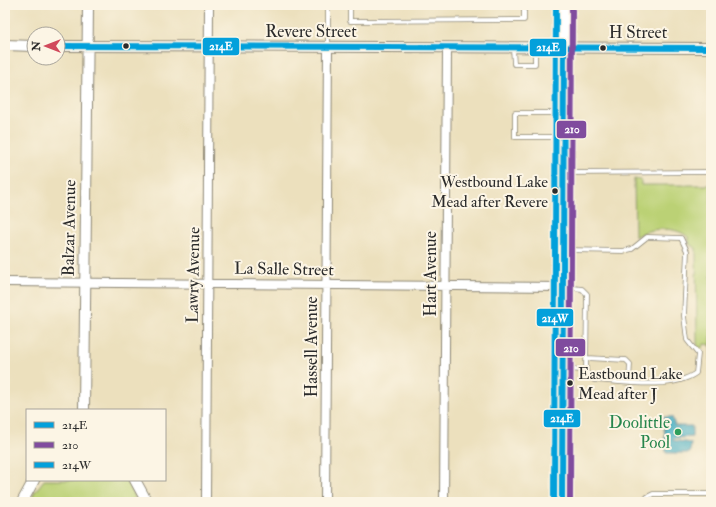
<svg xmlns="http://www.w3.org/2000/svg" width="716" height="507" viewBox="0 0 716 507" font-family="'IM FELL Double Pica',serif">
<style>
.green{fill:#bbd175;stroke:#737e50}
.water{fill:#40aac0;stroke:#366a76}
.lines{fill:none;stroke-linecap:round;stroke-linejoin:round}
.service-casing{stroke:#8c8674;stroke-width:5.5}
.minor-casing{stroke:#8c8674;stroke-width:10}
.tertiary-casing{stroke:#8c8674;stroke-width:12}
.primary-casing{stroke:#8c8674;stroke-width:14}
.service{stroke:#fff;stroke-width:4}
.minor{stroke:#fff;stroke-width:8}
.tertiary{stroke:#fff;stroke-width:10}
.primary{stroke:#fff;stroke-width:12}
.bus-1-casing{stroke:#fcf5e5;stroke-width:9}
.bus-2-casing{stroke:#fcf5e5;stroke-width:9}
.bus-3-casing{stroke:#fcf5e5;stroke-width:9}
.bus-1{stroke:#04a0db;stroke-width:6}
.bus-2{stroke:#804c9e;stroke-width:6}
.bus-3{stroke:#04a0db;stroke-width:6}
.bus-dot{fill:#2b2b2b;stroke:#fcf5e5;stroke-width:1.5}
.leisure-dot{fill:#2e9e5b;stroke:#fcf5e5;stroke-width:1.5}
.labels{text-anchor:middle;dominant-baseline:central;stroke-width:4;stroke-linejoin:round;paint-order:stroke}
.bus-label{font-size:16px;fill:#2b2b2b;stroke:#fcf5e5;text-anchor:end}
.street-label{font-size:17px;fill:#2b2b2b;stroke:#fcf5e5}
.leisure-label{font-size:17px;fill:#27864d;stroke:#fcf5e5;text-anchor:end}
.line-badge{stroke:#fcf5e5;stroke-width:1.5}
.badge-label{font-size:11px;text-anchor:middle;font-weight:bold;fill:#fff}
</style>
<rect width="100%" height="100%" fill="#fcf5e5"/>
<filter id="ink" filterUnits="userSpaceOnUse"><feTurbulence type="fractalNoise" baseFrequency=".025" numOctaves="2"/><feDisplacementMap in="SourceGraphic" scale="8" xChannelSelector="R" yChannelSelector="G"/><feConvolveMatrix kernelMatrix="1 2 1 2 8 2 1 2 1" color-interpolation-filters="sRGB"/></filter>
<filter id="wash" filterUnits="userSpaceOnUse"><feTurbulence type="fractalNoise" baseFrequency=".012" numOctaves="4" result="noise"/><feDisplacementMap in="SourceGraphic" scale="16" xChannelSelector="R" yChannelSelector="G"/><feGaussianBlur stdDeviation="0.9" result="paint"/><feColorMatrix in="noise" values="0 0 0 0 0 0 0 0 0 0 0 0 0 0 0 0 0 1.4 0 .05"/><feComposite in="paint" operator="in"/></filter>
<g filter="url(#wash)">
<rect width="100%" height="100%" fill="#ece0bd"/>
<path class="green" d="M 634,179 L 641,180 L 641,185 L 711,185 L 711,372 L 711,345 L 704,344 L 703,348 L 698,347 L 697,343 L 696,248 L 690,245 L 688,237 C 676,226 649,227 635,237 Z
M 44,480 L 124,480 L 131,488 L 137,502 L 31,502 L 34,493 Z"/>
<path class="water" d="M 663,417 L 672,417 L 675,426 L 692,426 L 692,437 L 675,438 L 672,440 L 691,443 L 690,453 L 666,453 L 664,427 L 667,425 L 666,423 L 663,422 Z"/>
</g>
<g filter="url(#ink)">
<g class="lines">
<g class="service-casing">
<path id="service" d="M 350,5 L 350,21 L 524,20 L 524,5
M 328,47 L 328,5
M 513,48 L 514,64 L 535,64 L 535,49
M 561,113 L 515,113 L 515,137 L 562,137
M 564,173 L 711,172
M 564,287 L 582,289 L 587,294 L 586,372
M 587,358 L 626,360 L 630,364 L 629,382
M 564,369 L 584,370 L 594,380 C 624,382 672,390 696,373 L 698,354 L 687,340 L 684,316 L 687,251 L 681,238 L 647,237 L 632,249 L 623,251 L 564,250
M 645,502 L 647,497 L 653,494 L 711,494"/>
</g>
<g class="minor-casing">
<path id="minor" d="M 5,282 L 563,287
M 206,502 L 209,5
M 325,502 L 328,47
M 444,502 L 447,47"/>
</g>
<g class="tertiary-casing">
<path id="tertiary" d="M 5,45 L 34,46
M 58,46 L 711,48
M 84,410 L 88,5
M 135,480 L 147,502
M 22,502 L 34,480"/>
</g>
<g class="primary-casing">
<path id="primary" d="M 562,502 L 564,5"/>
</g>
<use href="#service" class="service"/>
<use href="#minor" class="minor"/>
<use href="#tertiary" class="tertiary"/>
<use href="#primary" class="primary"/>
<g class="bus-1-casing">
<path id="bus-1" d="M 58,46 L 711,48
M 562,502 L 564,48"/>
</g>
<g class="bus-2-casing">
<path id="bus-2" d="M 570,502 L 572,5"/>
</g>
<g class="bus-3-casing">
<path id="bus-3" d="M 554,502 L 556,5"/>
</g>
<use href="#bus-1" class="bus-1"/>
<use href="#bus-2" class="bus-2"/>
<use href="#bus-3" class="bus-3"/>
</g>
</g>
<g class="bus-dot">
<circle cx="126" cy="46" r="3.5"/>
<circle cx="603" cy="48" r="3.5"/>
<circle cx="555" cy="191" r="3.5"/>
<circle cx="570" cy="383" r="3.5"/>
</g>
<circle class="leisure-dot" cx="678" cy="432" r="4"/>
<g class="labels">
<g class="bus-label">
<text x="548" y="182">Westbound Lake<tspan x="548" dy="20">Mead after Revere</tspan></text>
<text x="578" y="374" text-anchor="start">Eastbound Lake<tspan x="578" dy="20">Mead after J</tspan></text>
</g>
<g class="street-label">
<text x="311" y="31">Revere Street</text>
<text x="638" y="32">H Street</text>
<text transform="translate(69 228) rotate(-89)">Balzar Avenue</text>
<text transform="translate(284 269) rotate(1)">La Salle Street</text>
<text transform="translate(430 274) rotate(-90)">Hart Avenue</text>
<text transform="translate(193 275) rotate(-89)">Lawry Avenue</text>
<text transform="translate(311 347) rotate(-90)">Hassell Avenue</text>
</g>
<g class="leisure-label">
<text x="670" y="422">Doolittle<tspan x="670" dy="20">Pool</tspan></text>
</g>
</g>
<g class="line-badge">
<rect x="202" y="37" width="38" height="19" rx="4" fill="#04a0db"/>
<rect x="529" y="38" width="38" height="19" rx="4" fill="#04a0db"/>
<rect x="556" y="120" width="31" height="19" rx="4" fill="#804c9e"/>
<rect x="536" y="308" width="38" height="19" rx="4" fill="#04a0db"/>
<rect x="555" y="338" width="31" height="19" rx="4" fill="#804c9e"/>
<rect x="543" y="409" width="38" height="19" rx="4" fill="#04a0db"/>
</g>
<g class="badge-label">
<text x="221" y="50">214E</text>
<text x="548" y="51">214E</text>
<text x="572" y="133">210</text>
<text x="555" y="322">214W</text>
<text x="571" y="352">210</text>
<text x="562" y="422">214E</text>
</g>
<rect width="716" height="507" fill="none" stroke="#fcf5e5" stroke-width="20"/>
<rect x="26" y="409" width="140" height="72" fill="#fcf5e5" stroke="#a8a49b"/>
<rect x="34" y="422" width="20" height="6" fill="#04a0db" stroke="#a8a49b"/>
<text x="62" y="429" font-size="12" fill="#2b2b2b">214E</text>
<rect x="34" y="442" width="20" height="6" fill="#804c9e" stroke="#a8a49b"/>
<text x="62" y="449" font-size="12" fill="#2b2b2b">210</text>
<rect x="34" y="462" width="20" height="6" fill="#04a0db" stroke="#a8a49b"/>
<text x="62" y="469" font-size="12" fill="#2b2b2b">214W</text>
<g transform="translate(46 46) rotate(270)"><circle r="19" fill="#fcf5e5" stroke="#a8a49b"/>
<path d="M0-3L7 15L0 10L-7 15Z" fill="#d1495b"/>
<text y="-6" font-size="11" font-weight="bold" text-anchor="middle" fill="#2b2b2b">N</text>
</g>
</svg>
